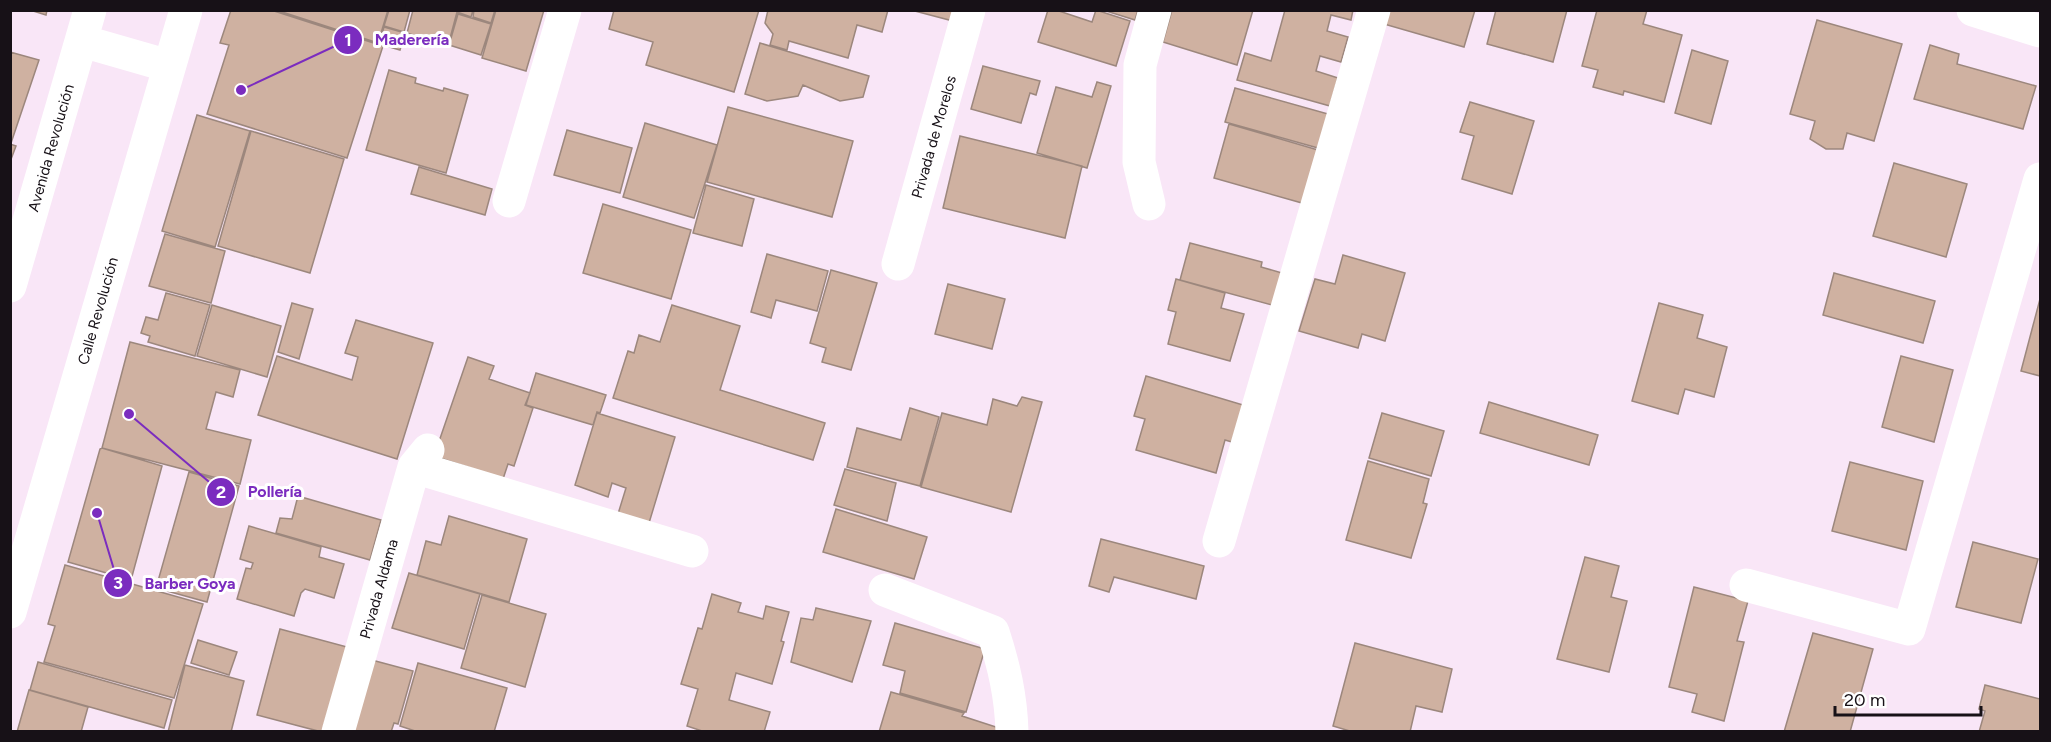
<svg xmlns="http://www.w3.org/2000/svg" width="2051" height="742" viewBox="0 0 2051 742" font-family="Figtree,sans-serif">
<style>
.building{fill:#cfb1a1;stroke:#9c877d;stroke-width:1.5}
.lines{fill:none;stroke-linecap:round;stroke-linejoin:round}
.minor{stroke:#fff;stroke-width:33}
.labels{text-anchor:middle;dominant-baseline:central;stroke-width:6;stroke-linejoin:round;paint-order:stroke}
.street-label{font-size:15px;fill:#171117;stroke:#fff}
.leader{fill:none;stroke:#7b2cbf;stroke-width:2}
.callout-dot{fill:#7b2cbf;stroke:#fff;stroke-width:2}
.mark-label{font-size:18px;text-anchor:middle;font-weight:bold;fill:#fff}
.callout-label{font-size:16px;text-anchor:middle;font-weight:bold;fill:#7b2cbf;stroke:#fff;stroke-width:6;stroke-linejoin:round;paint-order:stroke}
</style>
<rect width="100%" height="100%" fill="#f9e6f7"/>
<path class="building" d="M 30,10 L 47,10 L 46,15 Z
M 231,10 L 271,10 L 383,46 L 347,158 L 207,114 L 229,45 L 220,43 Z
M 276,10 L 388,10 L 378,43 Z
M 389,10 L 410,10 L 404,32 L 384,26 Z
M 413,10 L 473,10 L 471,17 L 457,12 L 448,46 L 407,33 Z
M 474,10 L 495,10 L 491,23 L 473,17 Z
M 496,10 L 544,10 L 526,71 L 482,58 Z
M 614,10 L 759,10 L 734,92 L 646,65 L 653,42 L 609,29 Z
M 768,10 L 888,10 L 882,32 L 857,25 L 848,58 L 789,41 L 787,50 L 770,45 L 773,34 L 765,23 Z
M 911,10 L 955,10 L 953,21 Z
M 1048,10 L 1056,10 L 1092,22 L 1096,10 L 1130,21 L 1116,66 L 1038,42 Z
M 1103,10 L 1138,10 L 1135,20 Z
M 1172,10 L 1253,10 L 1237,65 L 1163,42 Z
M 1285,10 L 1353,10 L 1351,20 L 1331,15 L 1327,31 L 1348,37 L 1341,62 L 1320,56 L 1316,71 L 1338,78 L 1330,106 L 1237,80 L 1245,53 L 1271,61 Z
M 1388,10 L 1475,10 L 1464,47 L 1384,24 Z
M 1496,10 L 1567,10 L 1553,62 L 1487,44 Z
M 1597,10 L 1647,10 L 1643,24 L 1682,35 L 1664,102 L 1624,91 L 1623,95 L 1593,87 L 1598,70 L 1582,66 Z
M 458,14 L 491,24 L 481,55 L 449,45 Z
M 1817,20 L 1902,44 L 1874,141 L 1847,133 L 1843,149 L 1826,149 L 1810,139 L 1815,121 L 1790,114 Z
M 384,27 L 405,33 L 400,50 L 379,44 Z
M 760,43 L 869,76 L 863,97 L 840,101 L 803,85 L 798,96 L 767,101 L 745,94 Z
M 1930,45 L 1959,54 L 1957,64 L 2036,86 L 2023,129 L 1914,99 Z
M 1692,50 L 1728,61 L 1711,124 L 1675,113 Z
M 10,52 L 39,60 L 11,143 L 10,142 Z
M 983,66 L 1040,81 L 1036,95 L 1030,93 L 1021,123 L 971,109 Z
M 389,70 L 416,78 L 415,83 L 443,91 L 444,88 L 468,95 L 446,173 L 366,150 Z
M 1097,82 L 1111,86 L 1087,168 L 1037,153 L 1056,87 L 1092,97 Z
M 1235,88 L 1328,114 L 1318,148 L 1225,122 Z
M 1470,102 L 1534,121 L 1512,194 L 1462,179 L 1474,136 L 1460,132 Z
M 728,107 L 853,141 L 832,217 L 707,182 Z
M 197,115 L 250,131 L 215,247 L 162,231 Z
M 645,123 L 717,145 L 694,218 L 623,197 Z
M 1229,124 L 1318,150 L 1302,203 L 1214,178 Z
M 567,130 L 632,148 L 620,193 L 554,175 Z
M 251,131 L 344,159 L 310,273 L 218,246 Z
M 960,136 L 1082,166 L 1065,238 L 943,208 Z
M 10,144 L 16,146 L 10,162 Z
M 1894,163 L 1967,184 L 1946,257 L 1873,236 Z
M 419,167 L 492,189 L 485,215 L 411,194 Z
M 706,185 L 754,199 L 742,246 L 693,233 Z
M 603,204 L 691,230 L 671,299 L 583,273 Z
M 165,234 L 225,251 L 211,303 L 149,286 Z
M 1190,243 L 1262,262 L 1261,267 L 1282,273 L 1272,305 L 1180,280 Z
M 767,254 L 828,271 L 817,311 L 776,300 L 771,318 L 751,312 Z
M 1343,255 L 1405,273 L 1385,341 L 1362,334 L 1358,348 L 1299,331 L 1315,279 L 1335,284 Z
M 831,270 L 877,283 L 851,370 L 822,362 L 826,348 L 810,343 Z
M 1834,273 L 1935,301 L 1923,343 L 1823,315 Z
M 1176,279 L 1225,293 L 1221,308 L 1244,314 L 1230,361 L 1168,344 L 1176,312 L 1168,310 Z
M 948,284 L 1005,299 L 992,349 L 935,334 Z
M 166,293 L 210,305 L 195,356 L 148,342 L 150,336 L 141,333 L 146,317 L 158,320 Z
M 2040,299 L 2040,376 L 2021,371 Z
M 292,303 L 313,309 L 299,359 L 278,352 Z
M 1659,303 L 1703,315 L 1697,338 L 1727,347 L 1714,397 L 1685,389 L 1678,414 L 1632,401 Z
M 212,305 L 281,326 L 267,377 L 197,356 Z
M 672,305 L 740,326 L 720,390 L 825,423 L 813,460 L 613,398 L 628,351 L 634,353 L 639,335 L 660,342 Z
M 356,320 L 433,343 L 397,459 L 258,415 L 277,356 L 352,380 L 358,357 L 345,353 Z
M 130,342 L 240,370 L 233,397 L 216,392 L 206,429 L 251,440 L 240,484 L 102,448 Z
M 1901,356 L 1953,370 L 1934,442 L 1882,427 Z
M 468,357 L 494,366 L 489,379 L 530,393 L 525,405 L 533,408 L 514,466 L 508,464 L 503,479 L 434,456 Z
M 536,373 L 606,395 L 600,413 L 597,412 L 593,425 L 526,405 Z
M 1146,376 L 1243,405 L 1232,442 L 1225,440 L 1216,473 L 1136,450 L 1145,419 L 1134,416 Z
M 1022,397 L 1042,402 L 1011,512 L 921,487 L 942,413 L 987,425 L 993,399 L 1017,406 Z
M 1489,402 L 1598,435 L 1589,465 L 1480,433 Z
M 910,408 L 939,417 L 920,486 L 847,467 L 857,428 L 901,440 Z
M 597,413 L 675,437 L 649,523 L 618,514 L 626,488 L 612,483 L 608,497 L 575,485 Z
M 1382,413 L 1444,431 L 1431,476 L 1369,458 Z
M 102,448 L 162,466 L 131,580 L 68,562 L 100,449 Z
M 1368,461 L 1429,479 L 1423,503 L 1427,504 L 1411,558 L 1346,540 Z
M 1850,462 L 1923,481 L 1906,550 L 1832,531 Z
M 845,469 L 896,483 L 887,521 L 834,505 Z
M 189,472 L 239,486 L 207,602 L 156,588 Z
M 298,496 L 381,520 L 370,560 L 276,533 L 280,518 L 292,519 Z
M 836,509 L 927,537 L 914,579 L 823,552 Z
M 449,516 L 527,539 L 509,602 L 417,575 L 426,541 L 441,545 Z
M 249,526 L 321,547 L 319,557 L 344,564 L 334,598 L 305,589 L 301,593 L 294,616 L 237,599 L 246,568 L 251,569 L 253,563 L 240,559 Z
M 1101,539 L 1204,566 L 1196,599 L 1114,577 L 1109,592 L 1089,586 Z
M 1973,542 L 2038,559 L 2021,623 L 1956,607 Z
M 1585,557 L 1619,566 L 1611,597 L 1627,601 L 1609,672 L 1557,659 Z
M 65,565 L 203,604 L 174,698 L 44,662 L 55,626 L 48,624 Z
M 409,573 L 480,594 L 464,649 L 392,628 Z
M 1694,587 L 1748,601 L 1737,641 L 1744,642 L 1724,721 L 1692,712 L 1697,694 L 1669,687 Z
M 712,594 L 741,603 L 738,612 L 763,619 L 766,606 L 789,612 L 781,641 L 784,642 L 772,684 L 736,673 L 729,700 L 770,712 L 764,732 L 705,732 L 687,726 L 698,689 L 681,684 L 698,628 L 702,629 Z
M 482,595 L 546,614 L 525,687 L 461,668 Z
M 816,608 L 871,621 L 852,682 L 791,662 L 801,618 L 813,620 Z
M 895,623 L 985,649 L 966,712 L 900,693 L 905,671 L 883,665 Z
M 280,629 L 347,647 L 322,732 L 257,715 Z
M 1813,633 L 1873,649 L 1850,732 L 1784,732 Z
M 198,640 L 237,652 L 229,675 L 191,663 Z
M 1355,643 L 1452,669 L 1442,712 L 1416,706 L 1410,732 L 1353,732 L 1333,726 Z
M 368,659 L 413,671 L 398,724 L 394,723 L 391,732 L 348,732 Z
M 38,662 L 172,700 L 164,728 L 30,690 Z
M 418,663 L 507,688 L 494,732 L 418,732 L 400,726 Z
M 185,665 L 244,681 L 231,732 L 168,732 Z
M 1985,685 L 2040,699 L 2040,732 L 1979,732 L 1985,711 L 1979,709 Z
M 29,690 L 88,707 L 81,732 L 17,732 Z
M 891,692 L 964,713 L 962,716 L 999,728 L 998,732 L 879,732 Z"/>
<g class="lines">
<path class="minor" d="M 1973,10 L 2040,31
M 82,41 L 169,66
M 509,201 L 565,10
M 1149,204 L 1139,162 L 1140,65 L 1155,10
M 898,264 L 969,10
M 10,286 L 90,10
M 414,467 L 692,551
M 1219,541 L 1374,10
M 1746,585 L 1909,629 L 2040,179
M 885,590 L 993,632 C 1004,666 1011,696 1012,732
M 10,612 L 186,10
M 338,732 L 414,467 L 428,450"/>
</g>
<g class="labels">
<g class="street-label">
<text transform="translate(934 137) rotate(-74)">Privada de Morelos</text>
<text transform="translate(51 148) rotate(-74)">Avenida Revolución</text>
<text transform="translate(98 311) rotate(-74)">Calle Revolución</text>
<text transform="translate(379 589) rotate(-74)">Privada Aldama</text>
</g>
</g>
<path class="leader" d="M241 90L348 40M129 414L221 492M97 513L118 583"/>
<g class="callout-dot">
<circle cx="241" cy="90" r="6"/>
<circle cx="129" cy="414" r="6"/>
<circle cx="97" cy="513" r="6"/>
<circle cx="348" cy="40" r="15"/>
<circle cx="221" cy="492" r="15"/>
<circle cx="118" cy="583" r="15"/>
</g>
<g class="mark-label">
<text x="348" y="46">1</text>
<text x="221" y="498">2</text>
<text x="118" y="589">3</text>
</g>
<g class="callout-label">
<text x="412" y="45">Maderería</text>
<text x="275" y="497">Pollería</text>
<text x="190" y="589">Barber Goya</text>
</g>
<rect width="2051" height="742" fill="none" stroke="#171117" stroke-width="24"/>
<path d="M1835 706v9h146v-9" fill="none" stroke="#171117" stroke-width="3"/>
<text x="1844" y="706" font-size="18" fill="#171117" stroke="#ffffff" stroke-width="4.5" paint-order="stroke">20 m</text>
</svg>
